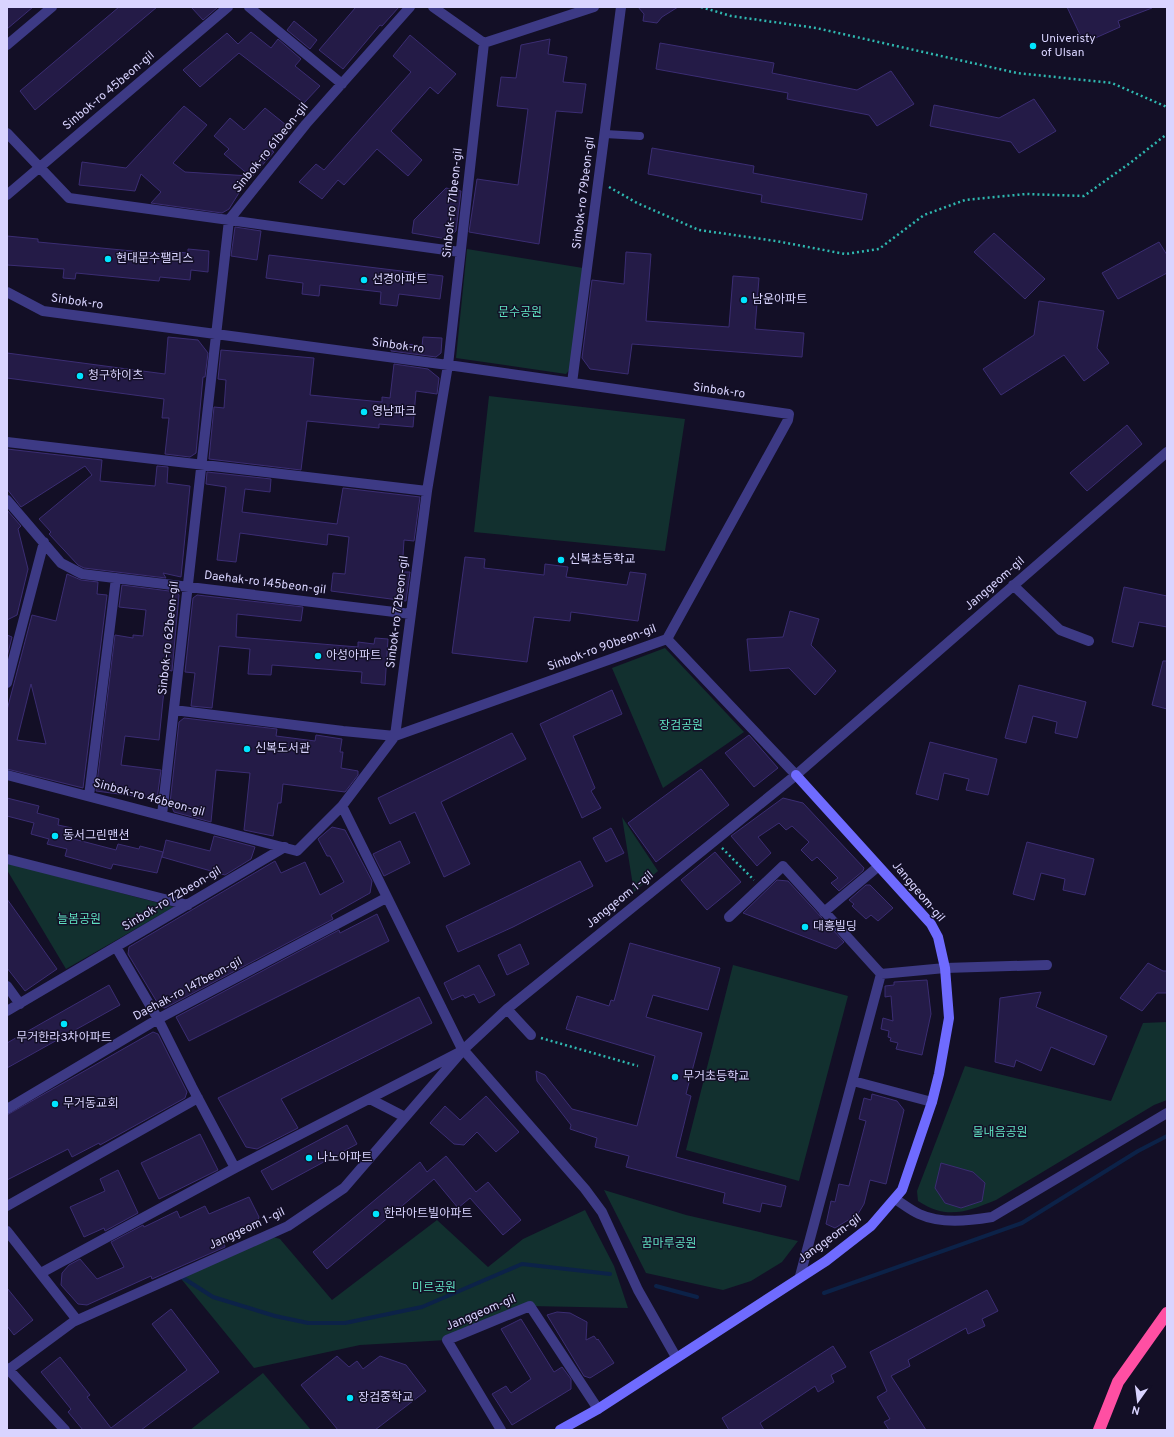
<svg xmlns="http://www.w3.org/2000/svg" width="1174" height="1437" viewBox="0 0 1174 1437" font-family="Overpass,'Noto Sans KR',sans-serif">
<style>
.green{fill:#12302f}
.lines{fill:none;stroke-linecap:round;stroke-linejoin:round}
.stream{stroke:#0c2248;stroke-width:4}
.building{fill:#241b47;stroke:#3b2d73;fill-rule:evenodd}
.path{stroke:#2fb8b0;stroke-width:2.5;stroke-dasharray:2 3;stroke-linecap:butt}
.lane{stroke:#3d3a85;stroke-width:8}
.street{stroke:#3d3a85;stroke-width:10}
.secondary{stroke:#6f6bff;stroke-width:10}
.highway{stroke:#ff4fa3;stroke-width:12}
.poi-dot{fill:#00e5ff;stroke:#130f26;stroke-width:1.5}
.labels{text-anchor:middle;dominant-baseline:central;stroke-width:3;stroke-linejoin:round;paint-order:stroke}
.poi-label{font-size:12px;fill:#d9d4ff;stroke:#130f26;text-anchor:start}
.street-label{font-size:12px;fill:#d9d4ff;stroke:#130f26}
.park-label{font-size:12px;fill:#5fe0c0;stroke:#130f26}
</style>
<rect width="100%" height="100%" fill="#130f26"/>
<path class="green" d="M 467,249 L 583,268 L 571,368 L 566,374 L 456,358 Z
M 489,396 L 685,419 L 665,551 L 474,532 Z
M 665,648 L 744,732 L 663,788 L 612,668 Z
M 622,817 L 658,871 L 634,892 Z
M 7,863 L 174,907 L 66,969 L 7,870 Z
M 733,965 L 848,996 L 799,1181 L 686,1150 Z
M 1167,1022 L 1167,1100 L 1154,1105 L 996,1200 C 966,1212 947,1220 918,1201 L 917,1191 L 965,1066 L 1111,1101 L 1143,1023 Z
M 604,1190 L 686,1215 L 798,1241 L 782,1262 L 751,1281 L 723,1290 L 646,1273 Z
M 585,1210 L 614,1266 L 628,1308 L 530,1306 L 447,1340 L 360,1345 L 254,1368 L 178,1275 L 267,1235 L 280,1239 L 332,1300 L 437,1220 L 488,1267 L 523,1239 Z
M 263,1373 L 311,1430 L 190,1430 Z"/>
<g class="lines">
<path class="stream" d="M 180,1276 L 213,1297 L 275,1316 L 308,1323 L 345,1323 L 422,1307 L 522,1264 L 610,1274
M 656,1286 L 697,1297
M 824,1293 L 1022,1223 L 1138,1151 L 1167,1136"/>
</g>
<path class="building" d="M 7,7 L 33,7 L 7,29 Z
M 119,7 L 157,7 L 35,110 L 20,91 Z
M 191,7 L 218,7 L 203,20 Z
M 356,7 L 399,7 L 382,26 L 380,25 L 343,69 L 319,50 Z
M 638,7 L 678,7 L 662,17 L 657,23 L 643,21 L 644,14 Z
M 1067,7 L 1152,7 L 1152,8 L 1118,21 L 1120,27 L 1084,43 Z
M 294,21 L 317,40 L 310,49 L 287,30 Z
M 251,32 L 271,48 L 278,39 L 301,59 L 295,66 L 320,86 L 304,103 L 239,53 L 200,87 L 183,70 L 227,33 L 238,44 Z
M 410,35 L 456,74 L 438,94 L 430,87 L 391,131 L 422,160 L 408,176 L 377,149 L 344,185 L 338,180 L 322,199 L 299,182 L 316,164 L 324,170 L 411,72 L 393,56 Z
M 550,39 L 548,54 L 567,57 L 563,82 L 586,84 L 582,113 L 556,111 L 539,244 L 469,232 L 477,179 L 518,185 L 528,109 L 497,106 L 501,77 L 516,78 L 521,45 Z
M 660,43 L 774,63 L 772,73 L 857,90 L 891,71 L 914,104 L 877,126 L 869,115 L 787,99 L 788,93 L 656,69 Z
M 1034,99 L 1056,131 L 1019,153 L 1011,142 L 930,126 L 934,105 L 999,118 Z
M 184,106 L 207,125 L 173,163 L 185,172 L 250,176 L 224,154 L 229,149 L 214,136 L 230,118 L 244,130 L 265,108 L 291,129 L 272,151 L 274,152 L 242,188 L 229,209 L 222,213 L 151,203 L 161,192 L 141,174 L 135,191 L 79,185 L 82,162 L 126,168 Z
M 652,148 L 754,166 L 753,173 L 867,194 L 862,220 L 761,202 L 762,195 L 648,174 Z
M 446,188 L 461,191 L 456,231 L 447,239 L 412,233 L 414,220 Z
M 235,227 L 261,231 L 257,260 L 231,256 Z
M 994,233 L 1045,279 L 1025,299 L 974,252 Z
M 7,236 L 38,239 L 38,242 L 164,254 L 164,251 L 188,253 L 188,249 L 209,251 L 208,272 L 191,270 L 190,280 L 160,277 L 159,281 L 76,273 L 75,279 L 63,278 L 64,269 L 7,265 Z
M 1159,242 L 1167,255 L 1167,273 L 1118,299 L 1102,273 Z
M 626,252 L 651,254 L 646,321 L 729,327 L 733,276 L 759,278 L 755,329 L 804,333 L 802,357 L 632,344 L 628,374 L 590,369 L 582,358 L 592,280 L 624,284 Z
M 269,255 L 443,276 L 440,299 L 399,294 L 397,306 L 380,304 L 381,292 L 320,285 L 319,296 L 302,294 L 303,283 L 266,278 Z
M 1039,301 L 1104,311 L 1097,348 L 1109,363 L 1084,381 L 1064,355 L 1001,395 L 983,369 L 1034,335 Z
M 168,337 L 198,340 L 208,353 L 205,377 L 203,377 L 196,453 L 190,457 L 165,454 L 169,418 L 162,418 L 164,399 L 7,378 L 7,353 L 165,374 Z
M 423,337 L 442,338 L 441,353 L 436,357 L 391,351 L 392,342 L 422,346 Z
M 221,350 L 314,358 L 310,395 L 382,402 L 382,397 L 390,398 L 394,364 L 428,369 L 439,378 L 437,394 L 416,391 L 413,427 L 379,424 L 379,428 L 307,421 L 301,470 L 209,459 L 214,407 L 224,408 L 226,380 L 218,379 Z
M 1127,425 L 1142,444 L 1087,491 L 1070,473 Z
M 7,449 L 102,460 L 100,481 L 155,486 L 157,466 L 168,467 L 167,483 L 190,486 L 181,577 L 163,573 L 166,578 L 84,568 L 78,565 L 49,534 L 51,532 L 39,519 L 92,475 L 85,466 L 21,507 L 7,489 Z
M 207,472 L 271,479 L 270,492 L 245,489 L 242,512 L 337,524 L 343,488 L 420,497 L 414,541 L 404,540 L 402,572 L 410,572 L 406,601 L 331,591 L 333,573 L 345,574 L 349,537 L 328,534 L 327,545 L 240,533 L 236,562 L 217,560 L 226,487 L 206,484 Z
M 7,510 L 21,526 L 18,529 L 28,569 L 17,615 L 7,620 Z
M 465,557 L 485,559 L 484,568 L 544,575 L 545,564 L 568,567 L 566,577 L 627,585 L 630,572 L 646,574 L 638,621 L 571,612 L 570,621 L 534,617 L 527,662 L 452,653 Z
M 67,574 L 81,580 L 98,582 L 97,594 L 107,595 L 83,788 L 7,769 L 7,710 L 32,615 L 56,621 ZM 31,684 L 46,744 L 17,740 Z
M 122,585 L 177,592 L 179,595 L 172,671 L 168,670 L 166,690 L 164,690 L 159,740 L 125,736 L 121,765 L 161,770 L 157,799 L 96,791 L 115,635 L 133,638 L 133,635 L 143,636 L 146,610 L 119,607 Z
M 1124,587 L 1167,596 L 1167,627 L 1139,622 L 1133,647 L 1112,642 Z
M 197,595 L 303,607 L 301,621 L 237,614 L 236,637 L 358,647 L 358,642 L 374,644 L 375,638 L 388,639 L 385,685 L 361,683 L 362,672 L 272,665 L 271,675 L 248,674 L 250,649 L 219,646 L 212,708 L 191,706 L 195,673 L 185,672 L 193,598 Z
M 790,611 L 819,619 L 811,645 L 836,671 L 815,695 L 789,668 L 750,671 L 747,639 L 783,637 Z
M 7,635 L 12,637 L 7,657 Z
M 1163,661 L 1167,661 L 1167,709 L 1152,705 Z
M 1019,685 L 1086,702 L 1077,738 L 1055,733 L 1057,722 L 1033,716 L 1026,743 L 1005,738 Z
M 612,690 L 622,714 L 573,736 L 595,788 L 591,791 L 601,808 L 582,818 L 540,724 Z
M 184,718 L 277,729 L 276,736 L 315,741 L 316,735 L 342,739 L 340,752 L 343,752 L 341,768 L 358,771 L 358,775 L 345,792 L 283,784 L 281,803 L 278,803 L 273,836 L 244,830 L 250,773 L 216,770 L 211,822 L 174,812 L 170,803 L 179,722 Z
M 512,733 L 526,759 L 441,802 L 470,864 L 444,877 L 415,812 L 390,824 L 378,798 Z
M 749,735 L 778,768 L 754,787 L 725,753 Z
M 930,742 L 997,759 L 988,795 L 966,790 L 969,779 L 944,773 L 938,800 L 916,794 Z
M 701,769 L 729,805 L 656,862 L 628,823 Z
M 7,798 L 39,806 L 37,813 L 59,819 L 58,825 L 72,828 L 70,838 L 116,850 L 118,844 L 139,849 L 140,846 L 163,852 L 157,873 L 113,864 L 111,869 L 65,856 L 67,849 L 47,844 L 49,839 L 31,834 L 34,823 L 7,816 Z
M 783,798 L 803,803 L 864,868 L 863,871 L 839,891 L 831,883 L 838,878 L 817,857 L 812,861 L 801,850 L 809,842 L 792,826 L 786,830 L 779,823 L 758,837 L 771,853 L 757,866 L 731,836 Z
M 332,827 L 345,830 L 372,881 L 370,893 L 331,915 L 333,919 L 165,1008 L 160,1007 L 128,954 L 129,947 L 275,861 L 281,873 L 305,862 L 320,895 L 344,882 L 330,856 L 327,856 L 318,839 Z
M 611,828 L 624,853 L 606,862 L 593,838 Z
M 214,836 L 255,847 L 251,859 L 225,875 L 162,857 L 166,840 L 210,851 Z
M 400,841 L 410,863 L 384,876 L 373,854 Z
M 1027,842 L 1094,859 L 1085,895 L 1063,890 L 1065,879 L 1041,873 L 1034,900 L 1013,894 Z
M 715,852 L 741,882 L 707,910 L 681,880 Z
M 580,861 L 593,886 L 513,927 L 458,952 L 446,926 Z
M 777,880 L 788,881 L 844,942 L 836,949 L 743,913 Z
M 866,885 L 870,885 L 893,908 L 878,921 L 871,915 L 866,919 L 852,906 L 854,904 L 849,900 Z
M 7,899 L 57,969 L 25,991 L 7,968 Z
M 377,914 L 389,941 L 189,1041 L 176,1017 L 339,930 L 340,933 Z
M 630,943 L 720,968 L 708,1010 L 653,995 L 646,1017 L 702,1033 L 686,1094 L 691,1096 L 676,1157 L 786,1186 L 781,1207 L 762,1203 L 760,1212 L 723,1203 L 725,1193 L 626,1167 L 629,1156 L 595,1147 L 597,1138 L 570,1129 L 571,1125 L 537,1081 L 536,1071 L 545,1075 L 572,1109 L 637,1126 L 655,1056 L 566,1029 L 577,996 L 609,1006 L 611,1000 L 614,1001 Z
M 520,944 L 529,964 L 507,975 L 498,955 Z
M 1148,963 L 1163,971 L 1167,971 L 1167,993 L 1157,993 L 1142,1011 L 1120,998 Z
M 479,965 L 495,995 L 479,1003 L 474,994 L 465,998 L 463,995 L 452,1000 L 444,983 Z
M 927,980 L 931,1014 L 922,1055 L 896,1049 L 898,1043 L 890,1041 L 891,1038 L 888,1037 L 889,1031 L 881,1029 L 883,1018 L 893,1021 L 891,996 L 885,997 L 885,986 L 894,985 L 894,982 Z
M 109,985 L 120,1005 L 7,1068 L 7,1043 Z
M 1041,992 L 1036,1007 L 1107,1036 L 1094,1065 L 1051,1047 L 1041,1071 L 1016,1060 L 1014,1067 L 995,1062 L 1000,998 Z
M 419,997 L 432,1023 L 281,1099 L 298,1128 L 257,1149 L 246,1147 L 218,1098 Z
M 153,1032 L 158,1034 L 187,1092 L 185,1098 L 100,1145 L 99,1143 L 72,1157 L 68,1149 L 7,1180 L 7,1115 Z
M 872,1094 L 897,1101 L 904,1110 L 886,1184 L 870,1180 L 864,1204 L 858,1214 L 835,1228 L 826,1224 L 831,1201 L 835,1202 L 839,1184 L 849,1186 L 866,1121 L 859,1119 L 864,1098 L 871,1100 Z
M 486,1096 L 519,1132 L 496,1152 L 477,1132 L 464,1145 L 454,1144 L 430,1123 L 445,1106 L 460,1120 Z
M 347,1125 L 357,1144 L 272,1190 L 261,1171 Z
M 200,1134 L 218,1170 L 159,1199 L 141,1163 Z
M 446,1156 L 476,1192 L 488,1182 L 521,1220 L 503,1235 L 470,1198 L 458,1208 L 434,1179 L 327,1269 L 313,1252 L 420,1162 L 427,1172 Z
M 941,1163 L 973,1172 L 985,1183 L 982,1201 L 961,1208 L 945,1203 L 935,1188 Z
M 118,1170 L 138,1213 L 105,1231 L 104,1228 L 84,1237 L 70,1207 L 105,1191 L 100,1179 Z
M 249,1197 L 259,1217 L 256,1228 L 224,1242 L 225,1247 L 152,1279 L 151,1276 L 87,1305 L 78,1304 L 61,1285 L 62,1273 L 69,1265 L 80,1259 L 97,1279 L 124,1267 L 111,1242 L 143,1225 L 144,1227 L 177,1211 L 180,1218 L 205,1206 L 209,1214 Z
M 7,1288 L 33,1320 L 14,1335 L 7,1326 Z
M 987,1290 L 998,1311 L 982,1319 L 985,1326 L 968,1334 L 966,1328 L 908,1360 L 910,1366 L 891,1376 L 926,1430 L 889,1430 L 884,1422 L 890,1419 L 877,1397 L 887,1391 L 870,1352 Z
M 171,1309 L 219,1372 L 141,1430 L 83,1430 L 68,1412 L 71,1409 L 41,1372 L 60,1357 L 90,1395 L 87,1397 L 111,1428 L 187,1370 L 152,1324 Z
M 557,1312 L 570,1313 L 587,1322 L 586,1340 L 594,1336 L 597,1340 L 598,1339 L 614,1363 L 590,1378 L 584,1376 L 547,1315 Z
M 521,1319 L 554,1372 L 562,1367 L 571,1379 L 571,1389 L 512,1425 L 492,1394 L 506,1386 L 511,1393 L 531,1379 L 501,1329 Z
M 833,1346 L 846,1367 L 831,1375 L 834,1382 L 818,1392 L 815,1386 L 760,1423 L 764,1430 L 729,1430 L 722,1418 Z
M 337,1356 L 349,1367 L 357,1361 L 363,1369 L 380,1356 L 406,1365 L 426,1391 L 375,1430 L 338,1430 L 301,1385 Z"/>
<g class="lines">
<path class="path" d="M 701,7 L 731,16 L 816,28 L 1017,73 L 1112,83 L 1167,107
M 609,187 L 637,203 L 699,230 L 776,241 L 845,254 L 879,249 L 924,215 L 965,200 L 1026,194 L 1084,196 L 1130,163 L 1167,134
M 722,848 L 754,880
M 541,1038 L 638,1066"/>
<path class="lane" d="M 605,134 L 640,136"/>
<path class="street" d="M 249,7 L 342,84
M 433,7 L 484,43 L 594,7
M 484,43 L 448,365 L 427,491 L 395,736 L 342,806 L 461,1047 L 585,1189 L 602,1212 L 638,1290 L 676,1357
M 7,45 L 52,7
M 7,133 L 69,198 L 460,252
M 7,195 L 228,7
M 7,292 L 43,311 L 448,365 L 789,414 L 788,420 L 667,639 L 395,736 L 343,731 L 174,710
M 572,383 L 621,7
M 7,442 L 427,491
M 7,500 L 61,563 L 82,574 L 411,614
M 1013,585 L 1060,630 L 1089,641
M 667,639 L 796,775
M 7,683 L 44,542
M 7,775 L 297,851 L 342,806
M 89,796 L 116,578
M 162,815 L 229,220 L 306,124 L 410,7
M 7,859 L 188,905
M 824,912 L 874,870
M 729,917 L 783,866 L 881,974 L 800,1276
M 116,947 L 158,1019 L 192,1087 L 235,1168
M 881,974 L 945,968 L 1047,965
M 7,986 L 20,1004
M 507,1009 L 531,1035
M 7,1011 L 285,847
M 853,1081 L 932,1102
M 370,1099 L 405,1117
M 7,1109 L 158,1019 L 386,898
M 895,1199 C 903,1204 910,1210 919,1214 C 941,1224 968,1221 992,1217 L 1167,1113
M 7,1206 L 198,1098
M 7,1231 L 77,1320
M 41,1273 L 235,1168 L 458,1053
M 7,1368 L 65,1430
M 8,1370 L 73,1322 L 288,1226 L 344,1188 L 464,1049 L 507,1009 L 796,775 L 1167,452
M 501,1430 L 447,1340 L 530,1306 L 598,1409"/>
<path class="secondary" d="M 560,1430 L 598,1409 L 826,1261 L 871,1226 L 902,1190 L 932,1102 L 939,1074 L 949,1018 L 945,968 L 938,937 L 931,924 L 796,775"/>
<path class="highway" d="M 1099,1430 L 1118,1382 L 1167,1313"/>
</g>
<g class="poi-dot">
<circle cx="1033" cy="46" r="4"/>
<circle cx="108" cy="259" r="4"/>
<circle cx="364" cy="280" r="4"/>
<circle cx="744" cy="300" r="4"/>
<circle cx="80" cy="376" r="4"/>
<circle cx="364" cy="412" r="4"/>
<circle cx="561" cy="560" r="4"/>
<circle cx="318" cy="656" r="4"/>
<circle cx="247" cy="749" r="4"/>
<circle cx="55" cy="836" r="4"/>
<circle cx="805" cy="927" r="4"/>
<circle cx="64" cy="1024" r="4"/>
<circle cx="675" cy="1077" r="4"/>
<circle cx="55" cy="1104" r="4"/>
<circle cx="309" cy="1158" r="4"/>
<circle cx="376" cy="1214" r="4"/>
<circle cx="350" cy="1398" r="4"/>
</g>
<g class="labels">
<g class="poi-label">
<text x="1041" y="39">Univeristy<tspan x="1041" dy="14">of Ulsan</tspan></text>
<text x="116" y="259">현대문수팰리스</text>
<text x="372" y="280">선경아파트</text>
<text x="752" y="300">남운아파트</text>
<text x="88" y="376">청구하이츠</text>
<text x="372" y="412">영남파크</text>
<text x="569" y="560">신복초등학교</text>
<text x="326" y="656">아성아파트</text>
<text x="255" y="749">신복도서관</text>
<text x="63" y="836">동서그린맨션</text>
<text x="813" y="927">대흥빌딩</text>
<text x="64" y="1038" text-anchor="middle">무거한라3차아파트</text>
<text x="683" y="1077">무거초등학교</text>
<text x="63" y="1104">무거동교회</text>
<text x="317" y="1158">나노아파트</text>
<text x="384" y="1214">한라아트빌아파트</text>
<text x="358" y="1398">장검중학교</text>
</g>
<g class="street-label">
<text transform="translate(109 91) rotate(-40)">Sinbok-ro 45beon-gil</text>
<text transform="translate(271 148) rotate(-51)">Sinbok-ro 61beon-gil</text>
<text transform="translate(584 193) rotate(-83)">Sinbok-ro 79beon-gil</text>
<text transform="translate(453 203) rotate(-84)">Sinbok-ro 71beon-gil</text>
<text transform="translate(77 302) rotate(8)">Sinbok-ro</text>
<text transform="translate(398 346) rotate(8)">Sinbok-ro</text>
<text transform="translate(719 391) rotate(8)">Sinbok-ro</text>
<text transform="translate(265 583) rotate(7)">Daehak-ro 145beon-gil</text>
<text transform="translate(995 584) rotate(-41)">Janggeom-gil</text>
<text transform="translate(398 612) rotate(-83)">Sinbok-ro 72beon-gil</text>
<text transform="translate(169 638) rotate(-84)">Sinbok-ro 62beon-gil</text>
<text transform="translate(602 648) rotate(-20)">Sinbok-ro 90beon-gil</text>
<text transform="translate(149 798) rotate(15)">Sinbok-ro 46beon-gil</text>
<text transform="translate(918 892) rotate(50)">Janggeom-gil</text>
<text transform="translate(172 899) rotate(-31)">Sinbok-ro 72beon-gil</text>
<text transform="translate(620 900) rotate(-39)">Janggeom 1-gil</text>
<text transform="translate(188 989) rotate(-28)">Daehak-ro 147beon-gil</text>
<text transform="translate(247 1229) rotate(-25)">Janggeom 1-gil</text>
<text transform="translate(830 1239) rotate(-36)">Janggeom-gil</text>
<text transform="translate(481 1313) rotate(-23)">Janggeom-gil</text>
</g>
<g class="park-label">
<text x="520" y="313">문수공원</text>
<text x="681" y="726">장검공원</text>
<text x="79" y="920">늘봄공원</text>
<text x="1000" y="1133">물내음공원</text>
<text x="669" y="1244">꿈마루공원</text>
<text x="434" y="1288">미르공원</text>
</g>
</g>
<rect width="1174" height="1437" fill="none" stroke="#d9d4ff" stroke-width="16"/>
<g transform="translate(1138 1401) rotate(194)" stroke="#130f26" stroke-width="3" paint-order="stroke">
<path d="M0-3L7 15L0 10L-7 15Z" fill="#d9d4ff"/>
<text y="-6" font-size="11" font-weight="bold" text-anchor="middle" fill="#d9d4ff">N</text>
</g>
</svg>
